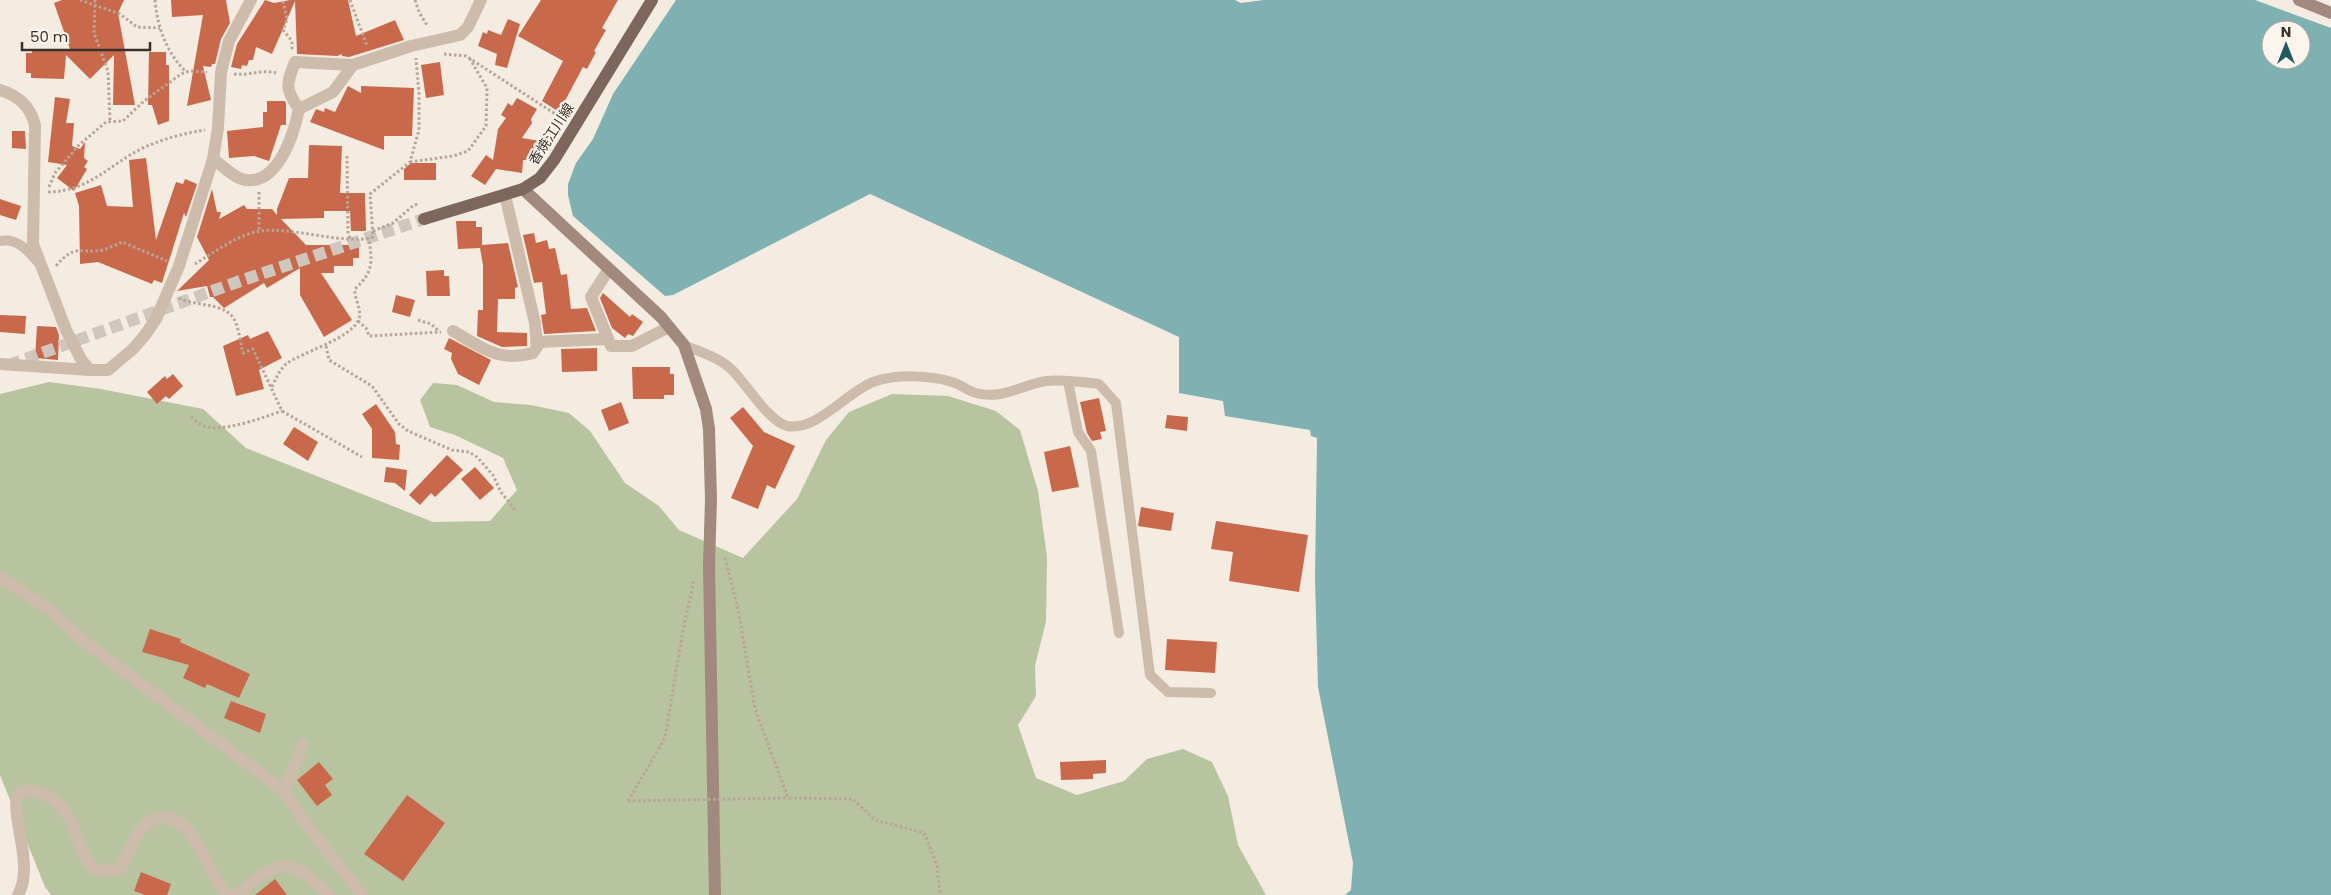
<svg xmlns="http://www.w3.org/2000/svg" width="2331" height="895" viewBox="0 0 2331 895" font-family="Poppins,'Noto Sans JP',sans-serif">
<style>
.green{fill:#b8c4a0}
.water{fill:#7fb0b2;fill-rule:evenodd}
.building{fill:#c8694b}
.lines{fill:none;stroke-linecap:round;stroke-linejoin:round}
.primary-tunnel{stroke:#cfc6bd;stroke-width:12;stroke-dasharray:12 6;stroke-linecap:butt}
.path{stroke:#b9a596;stroke-width:3;stroke-dasharray:2.5 2.5;stroke-linecap:butt}
.lane{stroke:#cdbbac;stroke-width:10}
.street{stroke:#cdbbac;stroke-width:12}
.secondary{stroke:#a18a7d;stroke-width:12}
.primary{stroke:#7d675c;stroke-width:12}
.path-bridge{stroke:#b9a596;stroke-width:3;stroke-dasharray:2.5 2.5;stroke-linecap:butt}
.labels{text-anchor:middle;dominant-baseline:central;stroke-width:4.5;stroke-linejoin:round;paint-order:stroke}
.street-label{font-size:14px;fill:#3b302b;stroke:#fbf5ee}
</style>
<rect width="100%" height="100%" fill="#f4ebe1"/>
<path class="green" d="M 49,382 L 101,389 L 203,409 L 246,448 L 433,522 L 490,521 L 517,490 L 503,458 L 455,435 L 430,427 L 420,400 L 433,383 L 457,385 L 494,402 L 531,405 L 569,413 L 590,431 L 625,483 L 659,506 L 679,530 L 743,558 L 797,499 L 826,440 L 849,412 L 892,394 L 948,396 L 996,411 L 1020,430 L 1038,491 L 1047,557 L 1046,621 L 1035,666 L 1036,696 L 1018,725 L 1036,778 L 1077,795 L 1124,781 L 1147,759 L 1183,749 L 1212,762 L 1228,796 L 1238,845 L 1266,895 L 51,895 L 45,887 L 0,775 L 0,394 Z"/>
<path class="water" d="M 676,0 L 1235,0 L 1241,3 L 1264,0 L 2255,0 L 2331,28 L 2331,895 L 1345,895 L 1351,890 L 1353,863 L 1318,687 L 1315,579 L 1317,438 L 1311,436 L 1310,430 L 1225,416 L 1223,401 L 1179,393 L 1179,337 L 870,194 L 673,295 L 665,296 L 573,216 L 568,195 L 568,184 L 576,163 L 593,139 L 613,94 ZM 2271,30 L 2301,30 L 2301,60 L 2271,60 Z"/>
<path class="building" d="M 62,0 L 124,0 L 118,13 L 135,105 L 113,105 L 114,55 L 90,79 L 66,55 L 64,79 L 31,78 L 31,73 L 26,73 L 26,53 L 32,53 L 32,49 L 70,49 L 54,3 Z
M 171,0 L 226,0 L 230,23 L 221,39 L 215,64 L 212,64 L 211,67 L 203,66 L 211,100 L 187,106 L 203,15 L 172,17 Z
M 265,0 L 274,3 L 290,0 L 348,0 L 356,36 L 395,20 L 404,40 L 349,57 L 342,56 L 342,54 L 337,56 L 297,54 L 295,1 L 272,54 L 256,47 L 253,60 L 249,60 L 247,66 L 242,65 L 241,69 L 231,67 L 237,44 Z
M 541,0 L 618,0 L 602,28 L 606,30 L 594,51 L 596,52 L 587,69 L 583,67 L 559,112 L 542,101 L 563,61 L 518,36 Z
M 508,19 L 520,24 L 507,68 L 495,65 L 497,54 L 478,46 L 483,32 L 487,34 L 488,30 L 501,35 Z
M 149,52 L 166,52 L 166,65 L 169,65 L 169,121 L 158,125 L 152,105 L 148,105 Z
M 440,62 L 444,95 L 426,98 L 421,65 Z
M 348,86 L 361,93 L 361,86 L 414,88 L 412,136 L 384,136 L 384,150 L 310,122 L 316,109 L 324,112 L 325,108 L 335,112 Z
M 55,97 L 70,99 L 66,123 L 74,123 L 72,146 L 80,149 L 85,142 L 84,158 L 88,161 L 84,167 L 87,169 L 74,191 L 57,178 L 67,165 L 48,162 Z
M 517,98 L 537,109 L 531,119 L 532,123 L 522,138 L 540,141 L 529,160 L 523,160 L 522,173 L 496,169 L 485,185 L 471,176 L 486,155 L 493,160 L 498,129 L 506,118 L 501,115 L 508,103 L 512,106 Z
M 267,101 L 285,101 L 286,104 L 286,125 L 281,125 L 269,161 L 254,156 L 229,158 L 227,131 L 263,127 L 263,112 L 267,112 Z
M 12,131 L 25,131 L 26,149 L 12,148 Z
M 309,145 L 342,146 L 340,193 L 365,193 L 366,231 L 351,231 L 350,211 L 324,211 L 324,218 L 281,219 L 306,245 L 359,245 L 359,258 L 353,258 L 353,266 L 334,266 L 334,273 L 321,273 L 352,320 L 324,337 L 300,295 L 300,268 L 267,288 L 264,283 L 224,308 L 213,297 L 210,297 L 207,286 L 177,291 L 209,260 L 197,237 L 212,189 L 217,212 L 221,212 L 219,219 L 244,205 L 247,209 L 272,209 L 277,215 L 277,209 L 289,178 L 308,178 Z
M 146,158 L 156,240 L 176,182 L 183,184 L 185,179 L 197,184 L 186,217 L 184,213 L 162,283 L 154,280 L 152,284 L 98,262 L 80,264 L 79,206 L 75,193 L 101,185 L 107,206 L 133,207 L 129,160 Z
M 411,163 L 436,163 L 436,180 L 404,180 L 404,169 Z
M 0,199 L 21,206 L 16,220 L 0,215 Z
M 456,221 L 476,221 L 476,227 L 482,227 L 482,245 L 508,243 L 518,287 L 515,288 L 515,299 L 498,299 L 497,332 L 527,333 L 527,346 L 502,347 L 477,336 L 478,310 L 483,310 L 483,265 L 480,248 L 458,249 Z
M 534,233 L 536,243 L 547,240 L 549,249 L 555,248 L 561,275 L 567,274 L 571,309 L 587,308 L 596,331 L 544,334 L 541,315 L 546,314 L 542,282 L 534,283 L 523,235 Z
M 444,270 L 444,276 L 449,276 L 450,296 L 427,296 L 426,271 Z
M 603,293 L 630,317 L 632,314 L 643,322 L 633,336 L 628,334 L 625,338 L 612,328 L 600,298 Z
M 396,295 L 415,300 L 410,317 L 392,312 Z
M 0,315 L 26,316 L 25,334 L 0,332 Z
M 37,326 L 56,327 L 59,335 L 58,360 L 35,358 Z
M 268,331 L 282,358 L 259,370 L 264,389 L 236,396 L 223,346 L 248,335 L 250,339 Z
M 449,338 L 491,360 L 479,385 L 458,374 L 451,359 L 452,353 L 444,349 Z
M 597,348 L 597,371 L 562,372 L 561,349 Z
M 632,367 L 670,367 L 670,374 L 674,374 L 674,395 L 664,395 L 664,399 L 633,399 Z
M 173,374 L 183,386 L 169,399 L 166,396 L 157,404 L 147,392 L 165,376 L 167,379 Z
M 1099,398 L 1106,431 L 1100,432 L 1102,439 L 1092,441 L 1087,433 L 1080,402 Z
M 621,402 L 629,423 L 609,431 L 601,410 Z
M 376,404 L 395,432 L 396,444 L 400,445 L 399,460 L 372,458 L 372,429 L 362,414 Z
M 743,407 L 764,432 L 795,446 L 775,489 L 767,485 L 758,509 L 731,498 L 753,446 L 730,418 Z
M 1167,415 L 1188,417 L 1187,431 L 1165,428 Z
M 294,427 L 318,442 L 308,461 L 283,444 Z
M 1070,446 L 1079,487 L 1052,492 L 1044,452 Z
M 447,455 L 463,470 L 435,497 L 431,493 L 420,505 L 409,495 Z
M 386,467 L 407,470 L 405,491 L 395,483 L 384,482 Z
M 475,467 L 494,488 L 480,500 L 461,479 Z
M 1141,507 L 1174,513 L 1171,531 L 1138,526 Z
M 1216,521 L 1308,535 L 1299,592 L 1229,581 L 1233,552 L 1211,549 Z
M 150,629 L 181,639 L 180,642 L 250,674 L 239,698 L 207,684 L 205,688 L 183,678 L 189,665 L 142,652 Z
M 1167,639 L 1217,642 L 1215,673 L 1165,670 Z
M 231,701 L 266,714 L 260,733 L 224,718 Z
M 1106,760 L 1106,773 L 1093,774 L 1093,779 L 1061,780 L 1060,762 Z
M 319,762 L 333,779 L 325,785 L 332,795 L 317,806 L 297,780 Z
M 407,795 L 445,823 L 403,881 L 364,854 Z
M 141,872 L 171,884 L 167,895 L 145,895 L 134,891 Z
M 275,879 L 287,895 L 255,895 Z"/>
<g class="lines">
<path class="primary-tunnel" d="M 9,365 L 240,281 L 424,219"/>
<path class="path" d="M 80,0 L 120,14 L 137,27 L 160,28
M 95,0 L 94,33 L 108,71 L 110,121
M 155,0 C 157,27 167,53 186,72
M 350,0 L 367,46
M 415,0 L 419,12 L 428,27
M 283,1 L 287,19 L 283,30 L 292,41 L 292,50
M 444,54 L 466,56 L 563,119
M 234,74 C 249,76 261,69 276,73
M 347,156 L 348,234 L 350,238
M 410,162 L 453,156 L 468,151 L 486,126 L 487,88 L 470,59
M 49,187 L 55,173 L 79,145 L 106,122 L 123,121 L 144,101 L 181,74 L 189,71 L 207,72
M 48,192 C 91,191 109,164 145,147 C 163,139 185,133 205,130
M 259,192 L 259,231
M 373,231 L 393,223 L 414,205 L 419,204
M 195,264 C 215,252 238,234 261,231 C 291,226 346,246 373,237 L 370,194 L 410,162 L 419,130 L 419,95 L 416,58
M 56,266 C 75,243 79,254 103,250 C 109,248 116,245 122,242 L 167,261
M 179,298 C 186,302 197,303 206,305 C 239,310 236,323 243,353 L 253,349 L 282,411 L 362,457
M 418,320 L 431,324 L 439,331
M 358,321 L 366,328 L 369,336 L 441,332
M 326,346 L 329,360 L 372,386 L 399,424 L 408,431 L 452,450 L 469,452 L 477,457 L 493,475 L 501,492 L 515,510
M 272,387 C 276,378 279,371 286,364 C 302,352 351,339 359,319 C 362,309 354,299 355,289 C 374,271 372,263 369,238
M 191,417 C 195,420 200,425 204,426 C 223,433 264,417 282,411
M 725,558 L 738,609 L 755,709 L 788,798 L 853,799 L 875,820 L 924,833 L 937,865 L 940,895
M 628,801 L 665,738 L 683,630 L 694,580"/>
<path class="lane" d="M 0,241 C 18,238 27,250 38,262
M 684,345 C 700,352 718,357 731,369 C 746,383 768,421 787,426 C 816,432 847,392 873,382 C 896,374 929,375 952,382 C 960,384 968,391 976,393 C 1002,400 1021,385 1046,381 C 1064,379 1082,382 1099,384 L 1116,403 L 1150,675 L 1168,692 L 1211,693
M 1068,381 L 1078,432 L 1091,451 L 1119,633"/>
<path class="street" d="M 0,90 C 19,96 30,106 35,125 L 33,244 L 66,330 L 82,361 L 90,370 L 108,370 L 133,349 L 145,335 L 156,319 L 179,266 L 213,159 L 218,128 L 221,72 L 229,41 L 251,0
M 299,109 C 285,89 286,85 295,62 L 353,65
M 213,159 C 222,165 234,178 245,180 C 278,185 294,134 299,109 L 333,92 L 353,65 L 411,46 L 460,35 L 468,27 L 481,0
M 609,269 L 591,297 L 611,346 L 632,346 L 669,327
M 453,331 C 481,347 499,363 533,353 L 537,347 L 535,323 L 505,195
M 536,342 L 608,339
M 0,364 L 90,370
M 0,577 L 53,612 L 82,640 L 284,791 L 303,820 L 362,895
M 284,791 L 303,745
M 18,895 C 38,861 0,796 25,791 C 39,789 52,797 62,808 C 79,825 77,862 101,872 L 120,869 C 127,856 133,840 142,828 C 147,822 153,818 161,818 C 197,814 206,877 228,895
M 238,895 C 278,858 289,856 329,895"/>
<path class="secondary" d="M 2299,0 L 2331,13
M 523,189 L 661,317 L 684,345 L 706,409 L 709,429 L 711,499 L 709,566 L 715,895"/>
<path class="primary" d="M 424,219 L 523,189 L 540,178 L 554,160 L 652,0"/>
<path class="path-bridge" d="M 628,801 L 788,798"/>
</g>
<g class="labels">
<g class="street-label">
<text transform="translate(551 134) rotate(-57)">香焼江川線</text>
</g>
</g>
<g transform="translate(2286 45)"><circle r="24" fill="#fbf5ee" stroke="#aea6a0"/>
<path d="M0-4L9 19L0 12L-9 19Z" fill="#1f5a5e"/>
<text y="-8" font-size="14" font-weight="bold" text-anchor="middle" fill="#3b302b">N</text>
</g>
<path d="M22 42v8h128v-8" fill="none" stroke="#3b302b" stroke-width="2.5"/>
<text x="30" y="42" font-size="15" fill="#3b302b" stroke="#fbf5ee" stroke-width="4" paint-order="stroke">50 m</text>
</svg>
